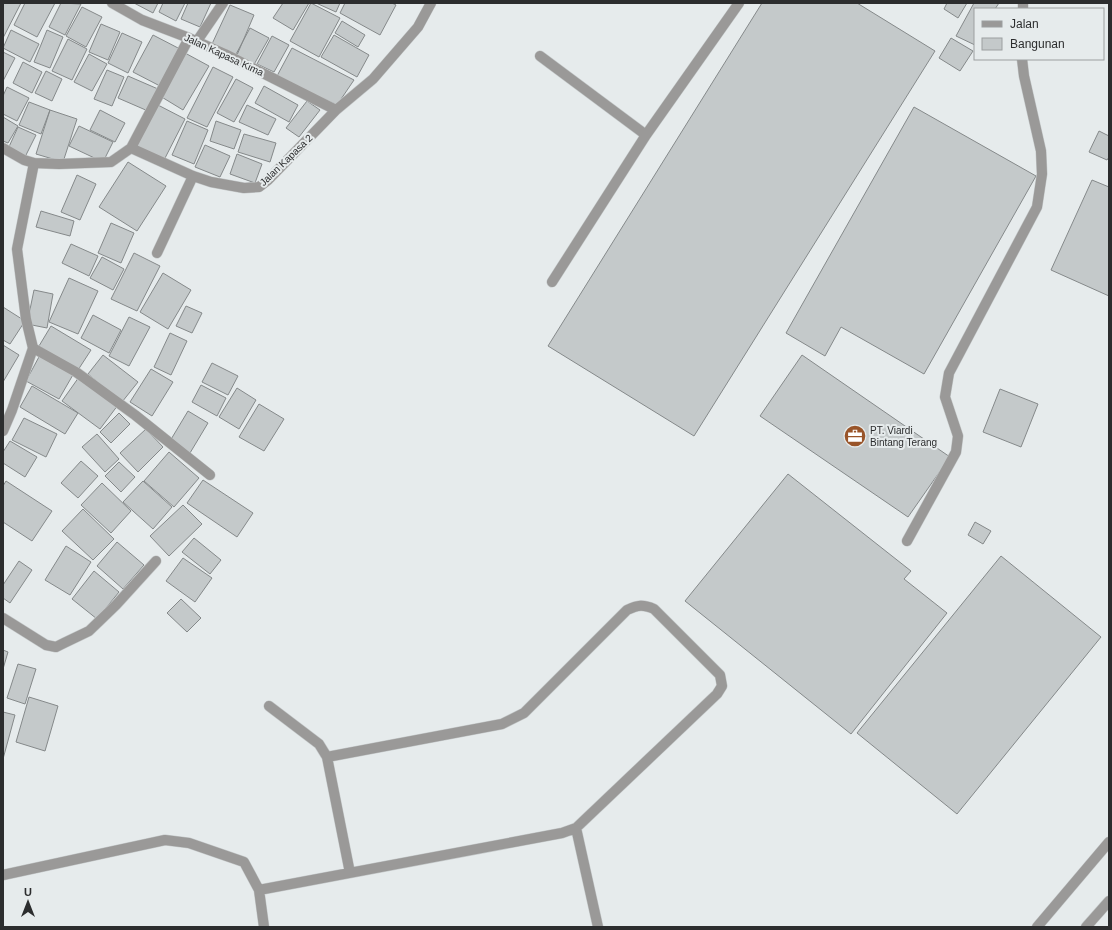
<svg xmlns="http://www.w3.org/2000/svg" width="1112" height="930" viewBox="0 0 1112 930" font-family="Helvetica,sans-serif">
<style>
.building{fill:#c4c9ca;stroke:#85898a}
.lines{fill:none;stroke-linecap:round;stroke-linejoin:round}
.service-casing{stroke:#c5c9ca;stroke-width:11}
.minor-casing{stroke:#c5c9ca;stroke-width:11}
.service{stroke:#9a9998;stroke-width:10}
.minor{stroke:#9a9998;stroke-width:10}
.labels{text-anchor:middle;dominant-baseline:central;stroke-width:4;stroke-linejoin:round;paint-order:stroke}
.street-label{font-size:10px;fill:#2c2d2e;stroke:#e6ebec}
.poi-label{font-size:10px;fill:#2c2d2e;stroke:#e6ebec;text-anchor:start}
</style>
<rect width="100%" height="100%" fill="#e6ebec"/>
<path class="building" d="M 3,3 L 21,3 L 3,38 Z
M 25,3 L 55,3 L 37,37 L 14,25 Z
M 61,3 L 81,4 L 65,35 L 49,27 Z
M 134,3 L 158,3 L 153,13 Z
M 163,3 L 185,3 L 176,21 L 159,12 Z
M 188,3 L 211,3 L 200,27 L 181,19 Z
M 283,3 L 309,3 L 293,30 L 273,18 Z
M 311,3 L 340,18 L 319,57 L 290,41 Z
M 316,3 L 340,3 L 336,12 Z
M 345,3 L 392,3 L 396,5 L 380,35 L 340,13 Z
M 762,3 L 857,3 L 935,51 L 694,436 L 548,346 Z
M 947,3 L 967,3 L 958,18 L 944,9 Z
M 974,3 L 999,3 L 995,9 L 975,9 L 975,45 L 956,36 Z
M 230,5 L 254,15 L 237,55 L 212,44 Z
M 82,7 L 102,17 L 86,47 L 66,36 Z
M 342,21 L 365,35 L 358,47 L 335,33 Z
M 101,24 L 120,32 L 108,60 L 89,52 Z
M 250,28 L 269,38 L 252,68 L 234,58 Z
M 11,30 L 39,44 L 30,62 L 3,48 Z
M 47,30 L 63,37 L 50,68 L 34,62 Z
M 122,33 L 142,42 L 128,73 L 108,63 Z
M 153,35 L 180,49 L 160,86 L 133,72 Z
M 334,35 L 369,55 L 357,77 L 321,57 Z
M 272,36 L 289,45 L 274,72 L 257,64 Z
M 951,38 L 973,51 L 960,71 L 939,58 Z
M 68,39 L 87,49 L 72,80 L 52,71 Z
M 292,48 L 354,80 L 337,105 L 277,76 Z
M 3,52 L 15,58 L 3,81 Z
M 185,53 L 209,66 L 183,110 L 160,96 Z
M 89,54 L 107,64 L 92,91 L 74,82 Z
M 23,62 L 42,72 L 32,93 L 13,83 Z
M 213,67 L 233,77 L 207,127 L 187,118 Z
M 107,70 L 124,77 L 112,106 L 94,99 Z
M 46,71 L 62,79 L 52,101 L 35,93 Z
M 128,76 L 158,89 L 148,111 L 118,98 Z
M 236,79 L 253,88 L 234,122 L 217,113 Z
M 264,86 L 298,105 L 289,122 L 255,103 Z
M 7,87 L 29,98 L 17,121 L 3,114 L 3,96 Z
M 307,101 L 320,110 L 299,137 L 286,128 Z
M 29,102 L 50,110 L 41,134 L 19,125 Z
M 156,104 L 185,119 L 163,162 L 134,147 Z
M 247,105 L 276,119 L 268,135 L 239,122 Z
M 914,107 L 1036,176 L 924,374 L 841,327 L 825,356 L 786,333 Z
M 50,110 L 77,119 L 63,162 L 36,154 Z
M 100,110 L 125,123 L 115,142 L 90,130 Z
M 3,117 L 18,126 L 8,143 L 3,141 Z
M 187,121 L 208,130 L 194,164 L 172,155 Z
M 216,121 L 241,130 L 234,149 L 210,141 Z
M 79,126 L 113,142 L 103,162 L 69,146 Z
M 18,127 L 36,135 L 25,157 L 8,149 Z
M 1099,131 L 1109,136 L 1109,157 L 1107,160 L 1089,152 Z
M 244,134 L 276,143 L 270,162 L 238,152 Z
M 205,145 L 230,156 L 220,177 L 195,167 Z
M 237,154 L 262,164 L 255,183 L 230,174 Z
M 128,162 L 166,186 L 137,231 L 99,207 Z
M 77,175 L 96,184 L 80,220 L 61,212 Z
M 1092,180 L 1109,187 L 1109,296 L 1051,270 Z
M 41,211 L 74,221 L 70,236 L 36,227 Z
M 111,223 L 134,233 L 121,263 L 98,253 Z
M 71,244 L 98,256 L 89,276 L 62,263 Z
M 134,253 L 160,266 L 137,311 L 111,299 Z
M 102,257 L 124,269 L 113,290 L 90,278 Z
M 163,273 L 191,290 L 168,329 L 140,312 Z
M 69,278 L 98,291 L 78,334 L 49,322 Z
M 34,290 L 53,294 L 47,328 L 27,324 Z
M 186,306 L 202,313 L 192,333 L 176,326 Z
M 3,307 L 25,321 L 10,344 L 3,340 Z
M 93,315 L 121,330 L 109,353 L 81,338 Z
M 129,317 L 150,327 L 129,366 L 109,356 Z
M 51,326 L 91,350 L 78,370 L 39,346 Z
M 170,333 L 187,341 L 171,375 L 154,367 Z
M 3,345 L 19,355 L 3,382 Z
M 40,355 L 74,373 L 59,399 L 26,381 Z
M 103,355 L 138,382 L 122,402 L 88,374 Z
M 802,355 L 950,457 L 908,517 L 760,416 Z
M 212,363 L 238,376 L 228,395 L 202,382 Z
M 151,369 L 173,382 L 152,416 L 130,402 Z
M 79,377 L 118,405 L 100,429 L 62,401 Z
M 201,385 L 226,398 L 217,416 L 192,402 Z
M 32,386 L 78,413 L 65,434 L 20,407 Z
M 237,388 L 256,400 L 239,429 L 219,417 Z
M 1000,389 L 1038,404 L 1021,447 L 983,432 Z
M 259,404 L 284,419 L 264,451 L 239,437 Z
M 188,411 L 208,423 L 190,453 L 170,441 Z
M 119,413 L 130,424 L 111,443 L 100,432 Z
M 24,418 L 57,434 L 46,457 L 12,440 Z
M 146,429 L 163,447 L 138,472 L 120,453 Z
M 97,434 L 119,459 L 105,472 L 82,447 Z
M 10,441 L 37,457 L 25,477 L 3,463 L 3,452 Z
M 169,452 L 199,478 L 174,507 L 144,481 Z
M 81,461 L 98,476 L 78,498 L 61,483 Z
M 119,462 L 135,477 L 121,492 L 105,476 Z
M 788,474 L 911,571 L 904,579 L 947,613 L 851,734 L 685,601 Z
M 203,480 L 253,513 L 237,537 L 187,503 Z
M 6,481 L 52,511 L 32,541 L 3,522 L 3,486 Z
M 143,481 L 172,507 L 153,529 L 123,502 Z
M 102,483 L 131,511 L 111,533 L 81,505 Z
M 183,505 L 202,524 L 169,556 L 150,536 Z
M 83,509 L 114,539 L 93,560 L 62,531 Z
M 975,522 L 991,531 L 983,544 L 968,535 Z
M 194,538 L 221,560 L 210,574 L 182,552 Z
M 117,542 L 144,565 L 123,589 L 97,566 Z
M 66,546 L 91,562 L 70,595 L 45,580 Z
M 1001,556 L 1101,637 L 957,814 L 857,733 Z
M 183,558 L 212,578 L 195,602 L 166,581 Z
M 19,561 L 32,570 L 10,603 L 3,598 L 3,585 Z
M 94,571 L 119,592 L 97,619 L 72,599 Z
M 181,599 L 201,618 L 187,632 L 167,613 Z
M 3,650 L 8,652 L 3,669 Z
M 18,664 L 36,669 L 25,704 L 7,698 Z
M 29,697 L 58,706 L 45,751 L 16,742 Z
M 3,712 L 15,715 L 3,759 Z"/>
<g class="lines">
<g class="service-casing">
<path id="service" d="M 1023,9 L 1023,3
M 540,56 L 646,135
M 552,282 L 646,135 L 739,3
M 907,541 L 956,452 L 958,436 L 945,397 L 949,373 L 1037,207 L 1042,174 L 1041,151 L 1024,76 L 1022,59"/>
</g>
<g class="minor-casing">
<path id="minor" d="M 112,3 L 142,20 L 189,38 L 225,54 L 336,110
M 197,41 L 223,3
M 3,148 L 24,160 L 34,163 L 59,164 L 111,162 L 131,148 L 193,176 L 211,182 L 244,188 L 259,187 L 268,180 L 336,110 L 373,79 L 418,27 L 431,3
M 131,148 L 189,38
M 157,253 L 193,176
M 33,348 L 76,372 L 135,415 L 210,475
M 3,431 L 12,410 L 33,348 L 26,319 L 17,249 L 34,163
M 3,618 L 46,645 L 56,647 L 64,643 L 89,631 L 116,605 L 156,561
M 269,706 L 319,744 L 327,757 L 350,873
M 576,828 L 598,927
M 3,875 L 165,840 L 189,843 L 244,862 L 259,890 L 264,927
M 259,890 L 562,833 L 576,828 L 717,694 L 722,686 L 720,675 L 654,609 C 643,604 638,605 627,610 L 524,713 L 502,724 L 327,757
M 1037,927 L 1109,842
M 1086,927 L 1109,901"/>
</g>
<use href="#service" class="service"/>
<use href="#minor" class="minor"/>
</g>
<defs>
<g id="office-disc" transform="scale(1.15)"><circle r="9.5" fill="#995429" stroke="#e6ebec"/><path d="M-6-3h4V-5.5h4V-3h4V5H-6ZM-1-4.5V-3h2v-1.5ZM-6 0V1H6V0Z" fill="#fff"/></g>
</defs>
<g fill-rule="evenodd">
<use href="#office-disc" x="855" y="436"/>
</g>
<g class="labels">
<g class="street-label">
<text transform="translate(224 55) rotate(25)">Jalan Kapasa Kima</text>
<text transform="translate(286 160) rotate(-44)">Jalan Kapasa 2</text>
</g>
<g class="poi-label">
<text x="870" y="430">PT. Viardi<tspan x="870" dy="12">Bintang Terang</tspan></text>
</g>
</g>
<rect width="1112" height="930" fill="none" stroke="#2c2d2e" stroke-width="8"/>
<rect x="974" y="8" width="130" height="52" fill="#e6ebec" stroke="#9c9fa0"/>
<rect x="982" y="21" width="20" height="6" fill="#9a9998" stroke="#9c9fa0"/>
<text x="1010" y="28" font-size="12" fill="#2c2d2e">Jalan</text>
<rect x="982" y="38" width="20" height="12" fill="#c4c9ca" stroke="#9c9fa0"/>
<text x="1010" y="48" font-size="12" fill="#2c2d2e">Bangunan</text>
<g transform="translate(28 902)" stroke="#e6ebec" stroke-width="3" paint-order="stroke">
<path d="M0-3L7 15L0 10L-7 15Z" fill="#2c2d2e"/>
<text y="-6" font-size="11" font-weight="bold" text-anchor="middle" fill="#2c2d2e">U</text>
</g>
</svg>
